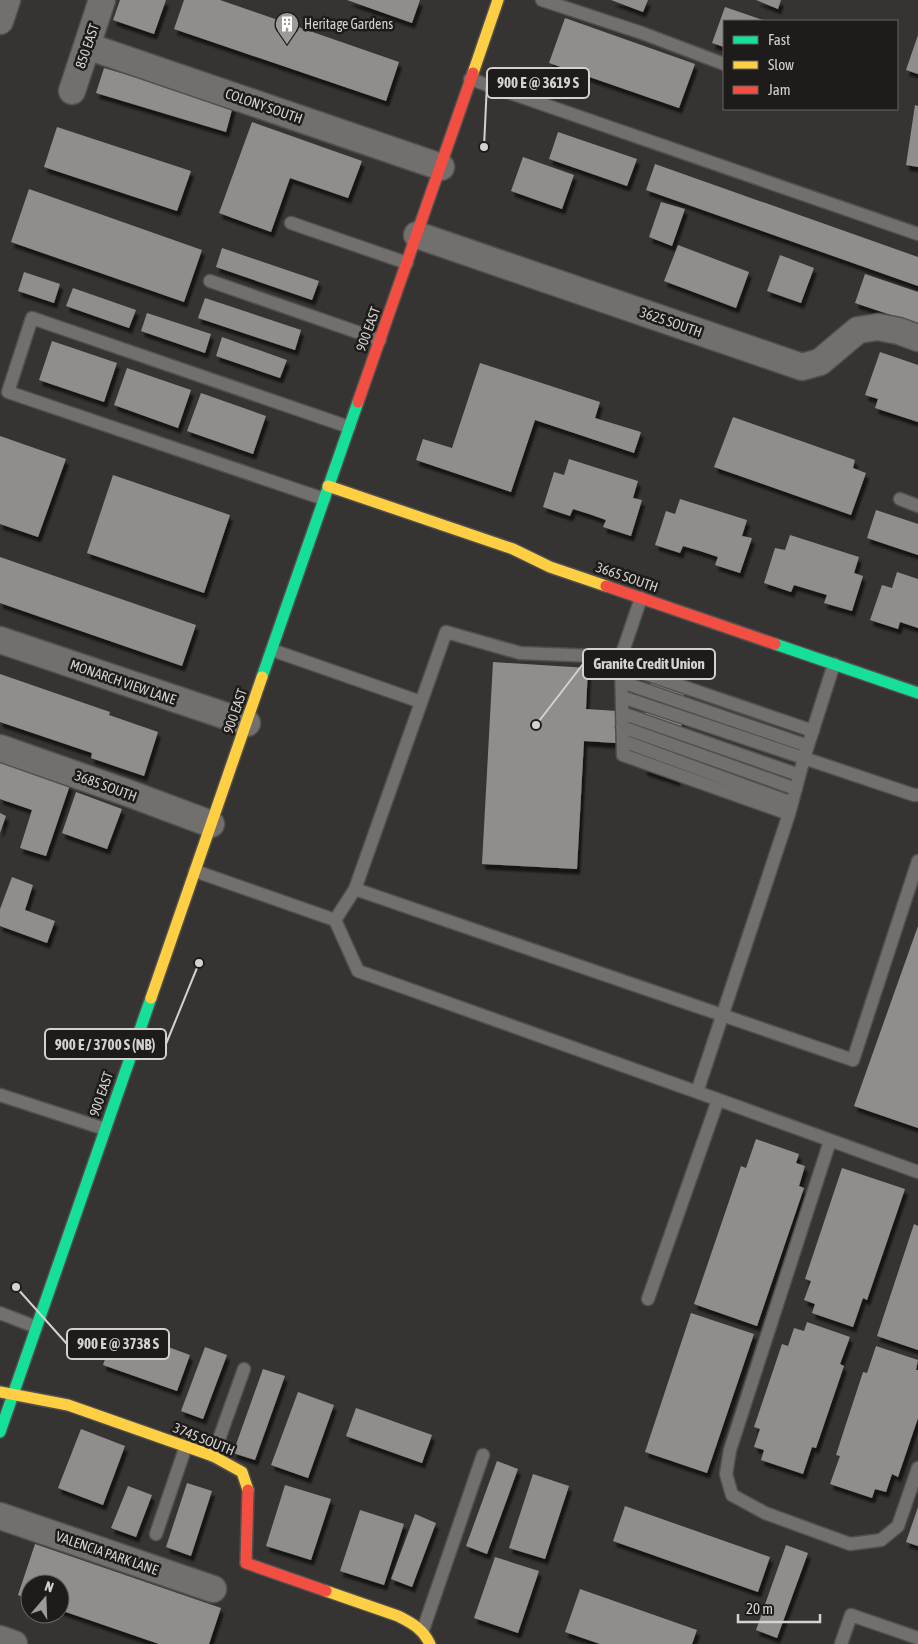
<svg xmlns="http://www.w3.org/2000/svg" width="918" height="1644" viewBox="0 0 918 1644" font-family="'Asap Condensed',sans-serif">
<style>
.building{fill:#908e8c;filter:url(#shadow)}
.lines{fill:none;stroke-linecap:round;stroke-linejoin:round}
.lane-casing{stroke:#51504e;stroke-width:15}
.street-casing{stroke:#51504e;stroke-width:29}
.fast-casing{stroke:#51504e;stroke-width:14}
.slow-casing{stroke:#51504e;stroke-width:14}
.jam-casing{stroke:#51504e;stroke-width:14}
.lane{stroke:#72706f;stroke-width:12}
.street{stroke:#72706f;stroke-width:26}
.fast{stroke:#16e098;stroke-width:11}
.slow{stroke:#ffcf43;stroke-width:11}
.jam{stroke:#f24e42;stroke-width:11}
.labels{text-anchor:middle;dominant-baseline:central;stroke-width:5;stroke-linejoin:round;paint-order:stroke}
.poi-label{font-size:14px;fill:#d4d2cf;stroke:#1e1c1a;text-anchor:start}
.street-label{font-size:14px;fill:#d4d2cf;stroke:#1e1c1a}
.leader{fill:none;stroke:#d4d2cf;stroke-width:2}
.callout-dot{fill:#d4d2cf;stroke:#1e1c1a;stroke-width:2}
.callout{fill:#1e1c1a;stroke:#d4d2cf;stroke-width:2}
.callout-label{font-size:15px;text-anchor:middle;font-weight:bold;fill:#d4d2cf}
</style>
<defs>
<filter id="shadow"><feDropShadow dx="3" dy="5.5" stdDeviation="1" flood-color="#0009"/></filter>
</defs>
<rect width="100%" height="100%" fill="#363432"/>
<path class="building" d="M 120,0 L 166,0 L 154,34 L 113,20 Z
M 184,0 L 220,0 L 399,62 L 386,101 L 174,29 Z
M 347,0 L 420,0 L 412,23 Z
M 611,0 L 648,0 L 643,12 Z
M 756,0 L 781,0 L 778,9 Z
M 725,7 L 766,21 L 724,21 L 724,47 L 712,43 Z
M 565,18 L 695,64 L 679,108 L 549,63 Z
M 918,35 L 918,74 L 906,70 Z
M 104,68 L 233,106 L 226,132 L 96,93 Z
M 915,105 L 918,106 L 918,167 L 906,165 Z
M 252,122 L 362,161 L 348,198 L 290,178 L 271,232 L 219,213 Z
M 57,127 L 191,171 L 177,211 L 44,167 Z
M 558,132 L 637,159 L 627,186 L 549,159 Z
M 523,157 L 574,175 L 562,209 L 511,191 Z
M 655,164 L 918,257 L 918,286 L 646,190 Z
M 29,189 L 202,250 L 184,302 L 11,242 Z
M 661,202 L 685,209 L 672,246 L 649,237 Z
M 678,245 L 749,272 L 736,308 L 664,281 Z
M 222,248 L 319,281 L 312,300 L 216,267 Z
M 780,255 L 814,268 L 801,303 L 767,291 Z
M 24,272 L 60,284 L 54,303 L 18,291 Z
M 865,274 L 918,292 L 918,324 L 855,303 Z
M 73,288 L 136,310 L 129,328 L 66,306 Z
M 205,298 L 301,330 L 295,350 L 198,318 Z
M 147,313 L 211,334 L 205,353 L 141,331 Z
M 222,337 L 287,360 L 280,378 L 216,356 Z
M 52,341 L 117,363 L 104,402 L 39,380 Z
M 880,352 L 918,365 L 918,422 L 875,408 L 878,399 L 865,395 Z
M 480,363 L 600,402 L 595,418 L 641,432 L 634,453 L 535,420 L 511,492 L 416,460 L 423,439 L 452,448 Z
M 127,368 L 191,390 L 178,428 L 114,405 Z
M 201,393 L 266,416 L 253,454 L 187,431 Z
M 733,417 L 855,460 L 853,468 L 866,473 L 851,515 L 714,467 Z
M 0,436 L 66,459 L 38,537 L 0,524 Z
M 569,459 L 638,481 L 633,498 L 642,500 L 631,536 L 603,527 L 606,520 L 589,514 L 573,509 L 570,516 L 543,507 L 554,472 L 564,475 Z
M 113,475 L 230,515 L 204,593 L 87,553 Z
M 680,499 L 747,520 L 742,536 L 752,538 L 740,573 L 715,565 L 718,557 L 700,551 L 683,546 L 680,553 L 655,545 L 666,511 L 675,514 Z
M 876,510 L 918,524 L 918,555 L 867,538 Z
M 790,535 L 859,557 L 854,573 L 863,576 L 852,611 L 824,603 L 827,595 L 794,585 L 791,592 L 764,583 L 775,548 L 785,550 Z
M 0,557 L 196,625 L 182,666 L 0,603 Z
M 897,572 L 918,579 L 918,628 L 900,622 L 898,629 L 870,620 L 882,585 L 892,588 Z
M 493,662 L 588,668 L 586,709 L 648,713 L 651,681 L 684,692 L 677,781 L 644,770 L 647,745 L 584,741 L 577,869 L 482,864 Z
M 0,674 L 110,712 L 109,715 L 158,732 L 144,776 L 91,758 L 92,753 L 0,722 Z
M 0,762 L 70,785 L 46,856 L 20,848 L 32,810 L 0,799 Z
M 76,792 L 122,809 L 107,849 L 62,833 Z
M 0,813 L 6,816 L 0,833 Z
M 12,877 L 33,885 L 25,910 L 55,921 L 47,943 L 0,926 L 0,909 Z
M 918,926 L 918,1128 L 854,1106 Z
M 756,1139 L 799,1154 L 796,1163 L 805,1166 L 799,1186 L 804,1188 L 757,1326 L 694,1304 L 741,1166 L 746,1168 Z
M 842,1168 L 905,1189 L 867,1300 L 863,1298 L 853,1327 L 812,1313 L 815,1304 L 804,1300 L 811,1281 L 805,1279 Z
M 914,1224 L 918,1226 L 918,1350 L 877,1336 Z
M 691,1313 L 754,1334 L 707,1473 L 645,1452 Z
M 807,1322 L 850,1337 L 840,1364 L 844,1366 L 816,1448 L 812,1447 L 803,1474 L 761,1460 L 764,1450 L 754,1447 L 760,1429 L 754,1427 L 782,1344 L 788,1346 L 794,1328 L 804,1331 Z
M 116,1328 L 190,1355 L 177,1391 L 103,1365 Z
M 876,1346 L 918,1360 L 916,1370 L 918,1370 L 918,1418 L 898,1477 L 892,1474 L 886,1492 L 875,1489 L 872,1498 L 830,1484 L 840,1456 L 836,1455 L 845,1427 L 863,1372 L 867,1373 Z
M 205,1347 L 227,1355 L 203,1419 L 181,1411 Z
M 263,1369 L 285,1376 L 255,1460 L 233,1453 Z
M 298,1392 L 334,1405 L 308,1478 L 271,1465 Z
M 356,1408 L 432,1435 L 422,1463 L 346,1436 Z
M 81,1429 L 125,1446 L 103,1505 L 58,1488 Z
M 497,1461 L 518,1469 L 487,1554 L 466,1546 Z
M 533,1474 L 569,1486 L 545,1559 L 509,1548 Z
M 187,1483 L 212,1491 L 191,1556 L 166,1547 Z
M 285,1485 L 331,1499 L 311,1560 L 266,1546 Z
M 128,1486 L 152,1495 L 136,1537 L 111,1528 Z
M 625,1506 L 770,1557 L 758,1592 L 613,1541 Z
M 918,1507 L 918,1546 L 906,1542 Z
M 360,1510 L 404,1524 L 384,1585 L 340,1571 Z
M 415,1514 L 436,1523 L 412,1587 L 391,1579 Z
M 35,1544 L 221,1608 L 209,1644 L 159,1644 L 60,1610 L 60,1584 L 30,1584 L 30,1600 L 18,1595 Z
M 786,1545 L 808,1553 L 777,1638 L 756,1630 Z
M 495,1557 L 539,1571 L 518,1633 L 474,1618 Z
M 580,1589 L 697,1630 L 692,1644 L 600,1644 L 565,1632 Z"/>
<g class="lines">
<g class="lane-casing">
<path id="lane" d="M 542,0 L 642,33 L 724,64
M 470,79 L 918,234
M 291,223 L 407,263
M 210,281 L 380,340
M 324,499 L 8,392 L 32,318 L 349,427
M 900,499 L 918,506
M 641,598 L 621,657 L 623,755 L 789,814
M 272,650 L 421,702
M 622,682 L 808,746
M 622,697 L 914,795 L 918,795
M 622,713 L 799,775
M 622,727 L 796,789
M 623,741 L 792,803
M 195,871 L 335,920 L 355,889 L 446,632 L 520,653 L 621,657 L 646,674 L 813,731
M 355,889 L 853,1060 L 918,861
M 335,920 L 358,971 L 697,1092 L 789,814 L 804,758 L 834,664
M 697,1092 L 918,1172
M 0,1095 L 105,1129
M 830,1141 L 730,1450 L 726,1474 L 732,1495 L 765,1513 L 850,1544 L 881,1540 L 898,1526 L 918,1468
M 648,1299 L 718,1100
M 0,1313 L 36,1327
M 213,1456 L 244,1369
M 156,1534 L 186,1446
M 423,1630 L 483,1455
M 841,1644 L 851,1615 L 918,1638"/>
</g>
<g class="street-casing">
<path id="street" d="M 0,21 L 7,0
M 87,46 L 441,167
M 72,91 L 102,0
M 417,235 L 802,367 L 820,362 L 858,330 L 878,327 L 899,331 L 918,338
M 0,640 L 247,723
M 0,748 L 128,793 L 211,824
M 0,1516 L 213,1589
M 0,1639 L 14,1644"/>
</g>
<g class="fast-casing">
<path id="fast" d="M 775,644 L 918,693
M 262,677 L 358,402
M 0,1432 L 151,998"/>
</g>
<g class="slow-casing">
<path id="slow" d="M 473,73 L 498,0
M 328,486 L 513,549 L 550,567 L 606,586
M 151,998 L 262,677
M 0,1392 L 68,1405 L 213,1456 L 242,1472 L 248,1490
M 326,1591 L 398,1616 C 412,1623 423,1629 430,1644"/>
</g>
<g class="jam-casing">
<path id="jam" d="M 358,402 L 473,73
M 606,586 L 775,644
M 248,1490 L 246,1563 L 326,1591"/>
</g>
<use href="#lane" class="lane"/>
<use href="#street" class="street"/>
<use href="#fast" class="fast"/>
<use href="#slow" class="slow"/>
<use href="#jam" class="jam"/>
</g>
<defs>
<g id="building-pin" transform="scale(1.25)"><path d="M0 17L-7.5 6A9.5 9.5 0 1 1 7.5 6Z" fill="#9d9b98" stroke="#1e1c1a"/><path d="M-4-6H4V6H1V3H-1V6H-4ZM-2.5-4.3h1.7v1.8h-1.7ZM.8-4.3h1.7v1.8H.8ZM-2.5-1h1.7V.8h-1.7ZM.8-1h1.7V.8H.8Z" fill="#fff"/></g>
</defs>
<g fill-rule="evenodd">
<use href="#building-pin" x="287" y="24"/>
</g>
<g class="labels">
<g class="poi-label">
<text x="304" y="24">Heritage Gardens</text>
</g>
<g class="street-label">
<text transform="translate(87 46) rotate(-71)">850 EAST</text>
<text transform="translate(264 106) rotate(19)">COLONY SOUTH</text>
<text transform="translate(671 322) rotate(19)">3625 SOUTH</text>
<text transform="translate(368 329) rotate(-70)">900 EAST</text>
<text transform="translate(627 577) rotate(19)">3665 SOUTH</text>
<text transform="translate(123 682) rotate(19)">MONARCH VIEW LANE</text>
<text transform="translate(235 711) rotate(-71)">900 EAST</text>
<text transform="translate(106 786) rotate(20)">3685 SOUTH</text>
<text transform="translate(101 1094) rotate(-71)">900 EAST</text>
<text transform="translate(204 1439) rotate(22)">3745 SOUTH</text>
<text transform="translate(107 1553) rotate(19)">VALENCIA PARK LANE</text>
</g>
</g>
<path class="leader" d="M484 147L487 83M536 725L583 664M199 963L166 1044M16 1287L67 1344"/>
<g class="callout-dot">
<circle cx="484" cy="147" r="5"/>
<circle cx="536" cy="725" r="5"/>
<circle cx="199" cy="963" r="5"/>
<circle cx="16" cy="1287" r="5"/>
</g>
<g class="callout">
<rect x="487" y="68" width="102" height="30" rx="5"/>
<rect x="583" y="649" width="132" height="30" rx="5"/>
<rect x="45" y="1029" width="121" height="30" rx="5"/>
<rect x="67" y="1329" width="102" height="30" rx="5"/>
</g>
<g class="callout-label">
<text x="538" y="88">900 E @ 3619 S</text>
<text x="649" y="669">Granite Credit Union</text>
<text x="105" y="1050">900 E / 3700 S (NB)</text>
<text x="118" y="1349">900 E @ 3738 S</text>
</g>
<rect x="723" y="20" width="175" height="90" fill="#1e1c1a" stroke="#676562"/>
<rect x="733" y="36" width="25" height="8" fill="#16e098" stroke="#676562"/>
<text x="768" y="45" font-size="15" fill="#d4d2cf">Fast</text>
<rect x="733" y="61" width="25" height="8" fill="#ffcf43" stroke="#676562"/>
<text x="768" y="70" font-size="15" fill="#d4d2cf">Slow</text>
<rect x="733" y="86" width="25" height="8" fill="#f24e42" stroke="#676562"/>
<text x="768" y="95" font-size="15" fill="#d4d2cf">Jam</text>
<g transform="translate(45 1599) rotate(19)"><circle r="24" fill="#1e1c1a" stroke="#676562"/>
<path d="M0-4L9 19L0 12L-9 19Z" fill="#9d9b98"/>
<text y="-8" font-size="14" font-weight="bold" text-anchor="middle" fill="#d4d2cf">N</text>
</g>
<path d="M738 1614v8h82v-8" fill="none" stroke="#d4d2cf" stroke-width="2.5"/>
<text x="746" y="1614" font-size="15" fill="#d4d2cf" stroke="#1e1c1a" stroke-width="4" paint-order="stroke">20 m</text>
</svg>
